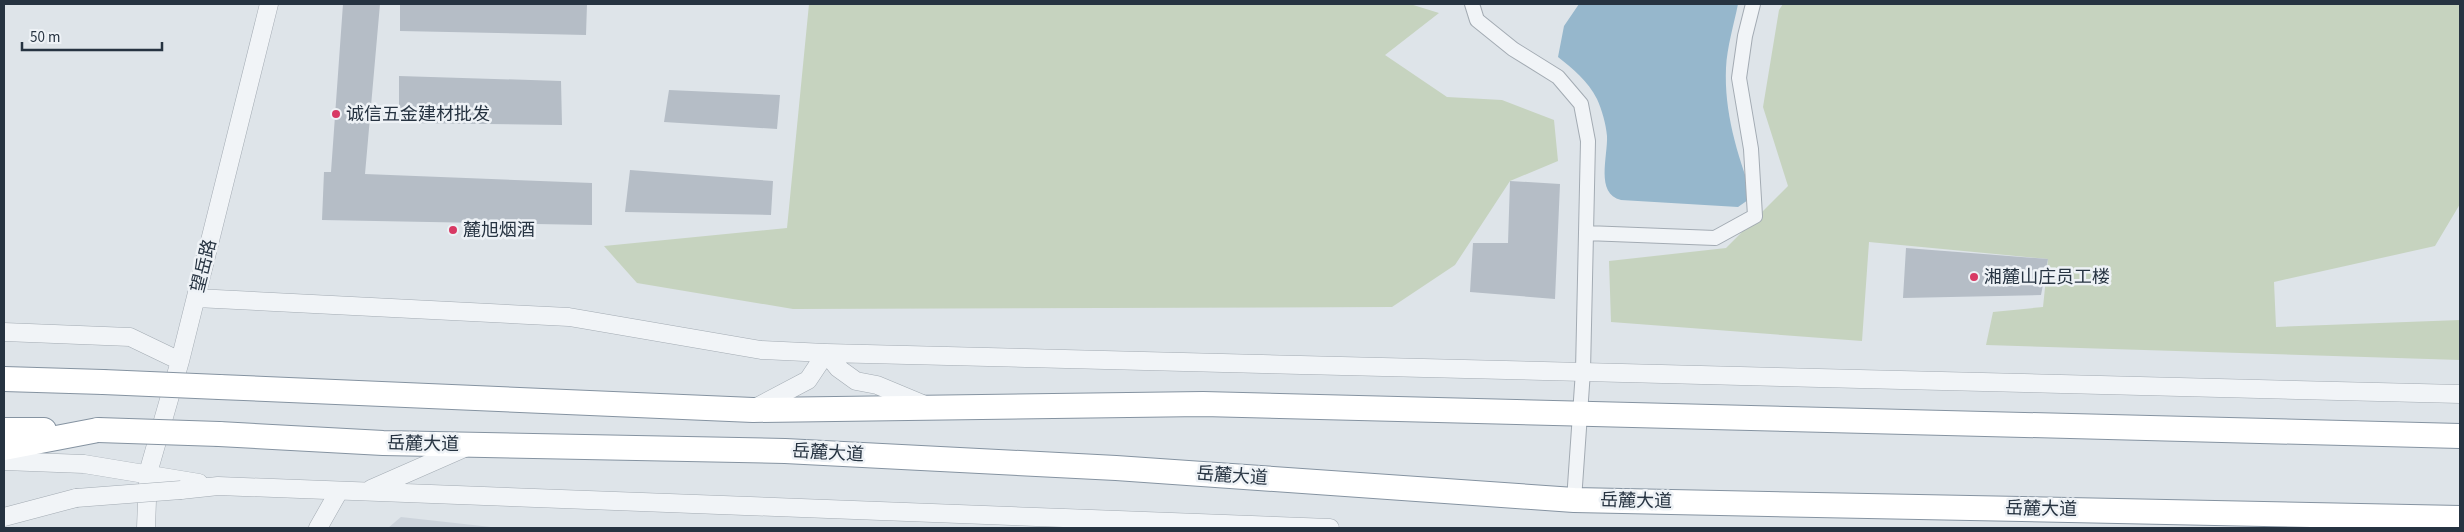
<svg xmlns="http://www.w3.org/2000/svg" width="2464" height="532" viewBox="0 0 2464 532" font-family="'Source Sans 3','Noto Sans SC',sans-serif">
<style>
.built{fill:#ccd3db}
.green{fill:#c6d3bf}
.water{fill:#96b7cc}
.building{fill:#b5bdc6}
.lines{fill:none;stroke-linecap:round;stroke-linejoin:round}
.minor-casing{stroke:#a3abb3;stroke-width:16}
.tertiary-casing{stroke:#a3abb3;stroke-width:19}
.trunk-casing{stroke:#8593a1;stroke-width:26}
.minor{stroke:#f1f4f7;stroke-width:14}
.tertiary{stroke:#f1f4f7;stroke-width:18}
.trunk{stroke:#fff;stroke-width:24}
.tertiary-bridge-casing{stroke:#a3abb3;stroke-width:19;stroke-linecap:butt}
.trunk-bridge-casing{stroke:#8593a1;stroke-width:26;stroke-linecap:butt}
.tertiary-bridge{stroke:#f1f4f7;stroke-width:18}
.trunk-bridge{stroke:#fff;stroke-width:24}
.poi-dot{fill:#d83964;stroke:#eef2f6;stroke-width:2}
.labels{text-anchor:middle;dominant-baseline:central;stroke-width:5;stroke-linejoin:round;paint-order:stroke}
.poi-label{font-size:18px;fill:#263341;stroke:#eef2f6;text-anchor:start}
.street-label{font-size:18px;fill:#263341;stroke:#eef2f6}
</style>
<rect width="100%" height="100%" fill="#dee4e9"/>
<path class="built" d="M 401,517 L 500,528 L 388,528 Z"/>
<path class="green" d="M 809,4 L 1410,4 L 1439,13 L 1385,55 L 1447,97 L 1502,100 L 1554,120 L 1558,161 L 1510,181 L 1455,265 L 1392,307 L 793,309 L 637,283 L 604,246 L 787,228 Z
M 1783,4 L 2460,4 L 2460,204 L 2435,246 L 2274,282 L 2276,327 L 2460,320 L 2460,360 L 1986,345 L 1993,312 L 2043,307 L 2048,259 L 1869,242 L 1862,341 L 1611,322 L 1609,261 L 1726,248 L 1788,186 L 1763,107 L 1779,10 Z"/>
<path class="water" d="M 1579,4 L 1738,4 C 1734,24 1727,47 1726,68 C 1724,111 1737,154 1752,194 L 1748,200 L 1738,207 L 1621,200 C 1595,194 1608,156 1607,136 C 1606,124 1602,110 1597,99 C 1588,81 1573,69 1558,57 L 1564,26 Z"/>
<path class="building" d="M 343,4 L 380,4 L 365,174 L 592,183 L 592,225 L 322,220 L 324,172 L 331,172 Z
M 400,4 L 587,4 L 586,35 L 400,31 Z
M 399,76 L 561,81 L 562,125 L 399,123 Z
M 669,90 L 780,95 L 777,129 L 664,122 Z
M 630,170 L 773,181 L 771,215 L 625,212 Z
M 1510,181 L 1560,184 L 1555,299 L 1470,292 L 1473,243 L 1508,243 Z
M 1906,248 L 2048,259 L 2041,295 L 1903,298 Z"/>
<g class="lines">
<g class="minor-casing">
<path id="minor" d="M 1472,4 L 1477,20 L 1513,49 L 1558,77 L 1581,104 L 1588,141 L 1583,371 L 1574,500
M 1586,233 L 1715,238 L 1755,216 L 1751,149 L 1739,78 L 1745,36 L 1753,4"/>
</g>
<g class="tertiary-casing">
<path id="tertiary" d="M 196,298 L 569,317 L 761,350 L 826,353 L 2460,394
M 4,332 L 130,337 L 180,361
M 755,408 L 808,380 L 826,353 L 838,368 L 856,381 L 877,385 L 925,405
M 4,461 L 84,464 L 199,483
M 371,489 L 469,446
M 181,490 L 218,486 L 1330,528
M 4,517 L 76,498
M 146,528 L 148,473 L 180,361 L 269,4
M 318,528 L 339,491"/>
</g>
<g class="trunk-casing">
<path id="trunk" d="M 4,379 L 103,382
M 219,387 L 753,410 L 1203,404 L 2460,436
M 4,430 L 44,430
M 219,434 L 383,443 L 785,451 L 1116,468 L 1574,500 L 2460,518
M 4,448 L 98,430"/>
</g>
<use href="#minor" class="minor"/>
<use href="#tertiary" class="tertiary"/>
<use href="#trunk" class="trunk"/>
<g class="tertiary-bridge-casing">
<path id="tertiary-bridge" d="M 76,498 L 181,490"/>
</g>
<g class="trunk-bridge-casing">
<path id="trunk-bridge" d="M 103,382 L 219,387
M 98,430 L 219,434"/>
</g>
<use href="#tertiary-bridge" class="tertiary-bridge"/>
<use href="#trunk-bridge" class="trunk-bridge"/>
</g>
<g class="poi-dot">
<circle cx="336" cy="114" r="5"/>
<circle cx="453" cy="230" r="5"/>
<circle cx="1974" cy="277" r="5"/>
</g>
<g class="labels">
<g class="poi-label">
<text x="346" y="114">诚信五金建材批发</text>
<text x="463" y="230">麓旭烟酒</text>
<text x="1984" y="277">湘麓山庄员工楼</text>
</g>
<g class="street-label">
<text transform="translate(204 266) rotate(-76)">望岳路</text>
<text transform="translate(423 444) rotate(1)">岳麓大道</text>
<text transform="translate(828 453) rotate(3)">岳麓大道</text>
<text transform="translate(1232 476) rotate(4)">岳麓大道</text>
<text transform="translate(1636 501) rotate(1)">岳麓大道</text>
<text transform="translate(2041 509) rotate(1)">岳麓大道</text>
</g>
</g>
<rect width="2464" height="532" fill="none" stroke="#263341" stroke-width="10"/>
<path d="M22 42v8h140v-8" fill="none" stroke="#263341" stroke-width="2.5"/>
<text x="30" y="42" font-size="15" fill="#263341" stroke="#eef2f6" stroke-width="4" paint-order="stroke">50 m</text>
</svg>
